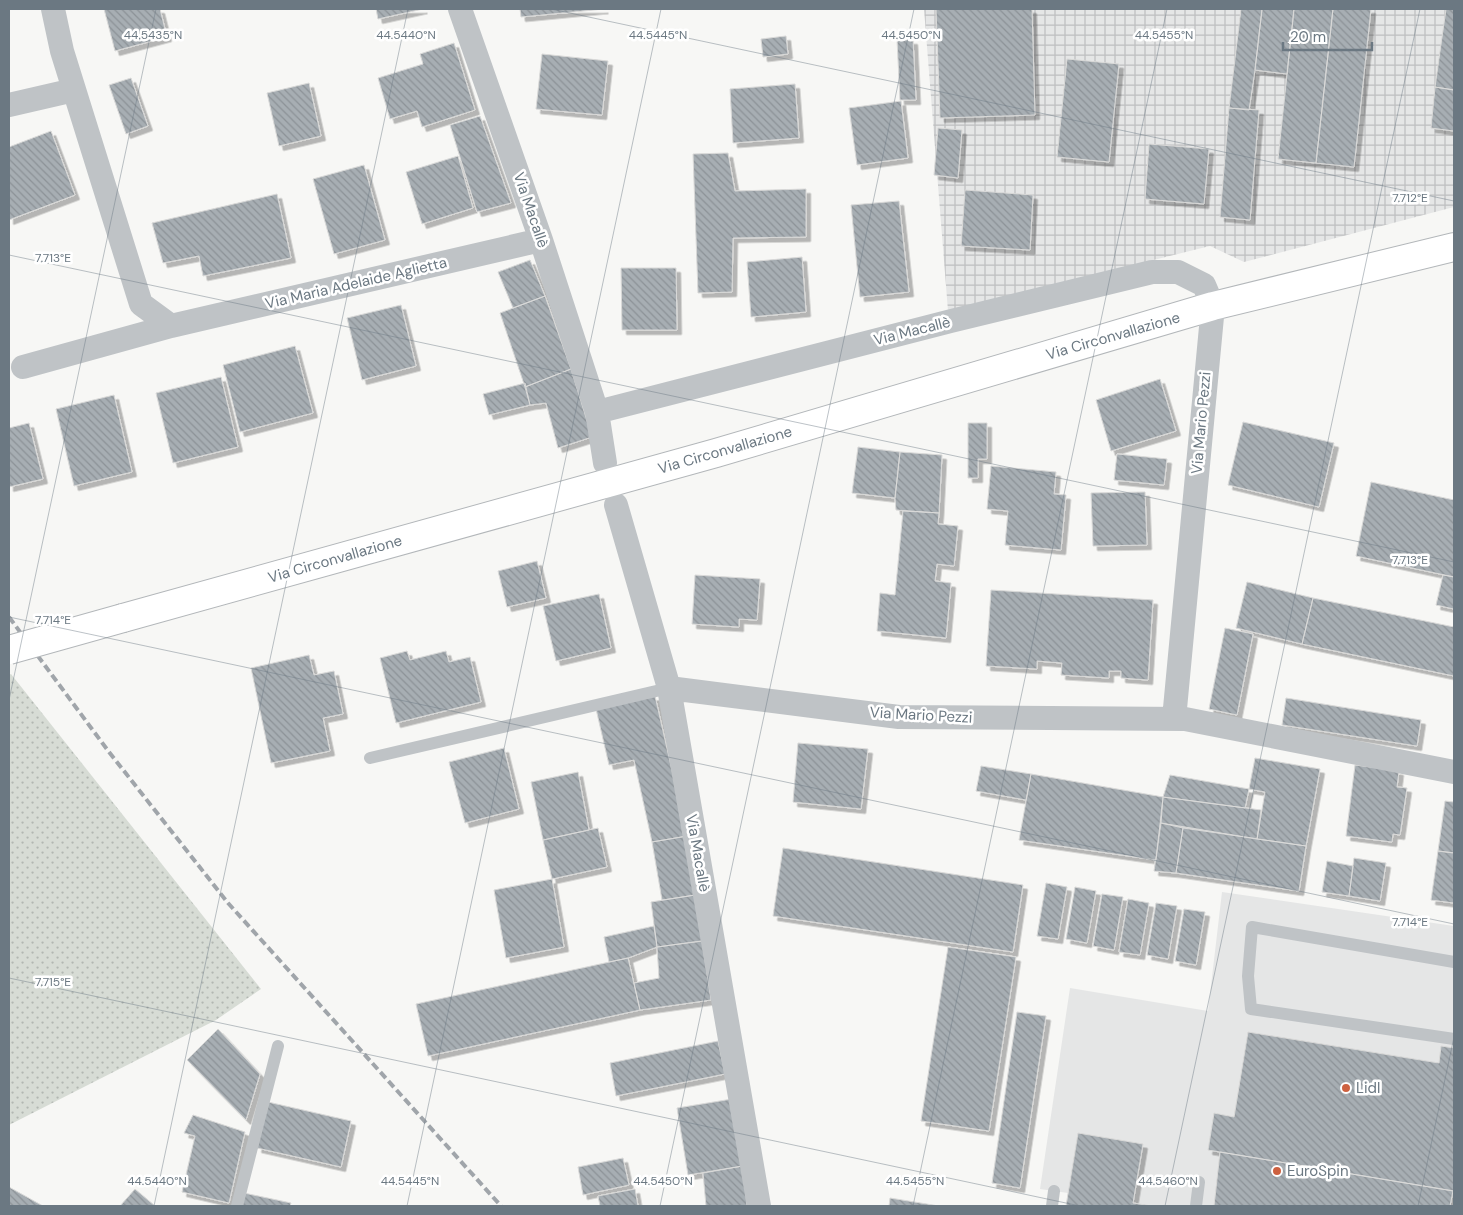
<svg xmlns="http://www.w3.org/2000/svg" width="1463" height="1215" viewBox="0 0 1463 1215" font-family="'DM Sans',sans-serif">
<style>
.built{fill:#e5e6e6}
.industrial{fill:url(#industrial-grid)}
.grass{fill:url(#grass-dots)}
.building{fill:url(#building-back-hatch);stroke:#d9d9d8;filter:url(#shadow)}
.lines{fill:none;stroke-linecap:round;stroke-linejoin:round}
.primary-casing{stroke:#b3b7ba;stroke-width:30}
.service{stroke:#bfc3c6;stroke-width:12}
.minor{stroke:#bfc3c6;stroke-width:24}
.primary{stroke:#fff;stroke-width:28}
.rail{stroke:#a0a5aa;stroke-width:4;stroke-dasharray:8 4;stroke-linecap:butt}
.primary-bridge-casing{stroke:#b3b7ba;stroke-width:30;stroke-linecap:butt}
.primary-bridge{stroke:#fff;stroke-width:28}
.ticks{fill:none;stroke:#6b7882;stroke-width:1;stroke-opacity:0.45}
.poi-dot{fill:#cd6140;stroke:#fff;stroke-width:2}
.labels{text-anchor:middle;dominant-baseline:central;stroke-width:5;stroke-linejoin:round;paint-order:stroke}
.street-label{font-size:15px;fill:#6b7882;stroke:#fff}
.poi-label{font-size:15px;fill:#6b7882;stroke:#fff;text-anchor:start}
.ticks-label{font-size:12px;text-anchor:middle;fill:#6b7882;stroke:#fff;stroke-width:5;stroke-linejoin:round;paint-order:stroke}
</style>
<defs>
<pattern id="industrial-grid" width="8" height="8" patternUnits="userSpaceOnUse" patternTransform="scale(1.25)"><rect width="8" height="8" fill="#e5e6e6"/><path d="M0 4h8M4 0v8" fill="none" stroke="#bebfc0"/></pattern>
<pattern id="grass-dots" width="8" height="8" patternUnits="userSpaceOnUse" patternTransform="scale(1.25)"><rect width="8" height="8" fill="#d7dcd5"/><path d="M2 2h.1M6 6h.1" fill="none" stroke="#b2b7b2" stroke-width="1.8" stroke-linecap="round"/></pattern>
<pattern id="building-back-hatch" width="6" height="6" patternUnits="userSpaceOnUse" patternTransform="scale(1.25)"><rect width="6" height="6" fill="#a7aeb3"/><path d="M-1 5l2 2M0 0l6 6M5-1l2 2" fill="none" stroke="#8c9297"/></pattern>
<filter id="shadow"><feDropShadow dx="4.5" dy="4.5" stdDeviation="0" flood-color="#0004"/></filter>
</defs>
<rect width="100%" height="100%" fill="#f7f7f5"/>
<path class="built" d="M 1222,892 L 1454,926 L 1454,1206 L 1066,1206 L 1068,1193 L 1040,1189 L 1070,988 L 1208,1011 Z"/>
<path class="industrial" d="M 924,9 L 1454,9 L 1454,207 L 1244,262 L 1210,246 L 948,311 Z"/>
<path class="grass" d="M 11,674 L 261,989 L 216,1020 L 9,1125 L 9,675 Z"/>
<path class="building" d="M 104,9 L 160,9 L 167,37 L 115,51 Z
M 376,9 L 423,9 L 378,19 Z
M 520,9 L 604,9 L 521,17 Z
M 936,9 L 1032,9 L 1035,115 L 940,118 Z
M 1241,9 L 1262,9 L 1255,70 L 1249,110 L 1229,108 Z
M 1262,9 L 1294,9 L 1287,74 L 1255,70 Z
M 1294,9 L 1333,9 L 1316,163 L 1278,159 Z
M 1333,9 L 1371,9 L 1354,167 L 1316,163 Z
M 1446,9 L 1454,9 L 1454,90 L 1435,87 Z
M 786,36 L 788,54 L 763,57 L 761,39 Z
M 897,40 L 913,40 L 916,100 L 900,100 Z
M 454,43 L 475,110 L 422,127 L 417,111 L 390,119 L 378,78 L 423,64 L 420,54 Z
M 542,54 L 608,61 L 602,115 L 536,109 Z
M 1067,59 L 1119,64 L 1109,162 L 1057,157 Z
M 131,78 L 148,126 L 126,134 L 109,85 Z
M 309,83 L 321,136 L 279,146 L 267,93 Z
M 795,84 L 799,138 L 733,143 L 730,89 Z
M 1435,87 L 1454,90 L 1454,131 L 1431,128 Z
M 901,101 L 908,158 L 857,165 L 849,108 Z
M 1229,108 L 1259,110 L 1250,220 L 1220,217 Z
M 480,116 L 511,203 L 477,212 L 450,125 Z
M 938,128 L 962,130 L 958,178 L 934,175 Z
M 51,131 L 75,195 L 9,220 L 9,147 Z
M 1149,144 L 1209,149 L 1204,204 L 1145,199 Z
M 728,153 L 735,191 L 806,189 L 806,237 L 733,238 L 732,292 L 698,293 L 693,154 Z
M 458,156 L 473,208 L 422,224 L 406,172 Z
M 364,165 L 385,240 L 334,254 L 313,179 Z
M 965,190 L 1033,195 L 1030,250 L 961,246 Z
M 277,194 L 291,258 L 203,276 L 199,256 L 163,263 L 152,223 Z
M 899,201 L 909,292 L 860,297 L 851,205 Z
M 802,257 L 806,312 L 751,317 L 747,262 Z
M 530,260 L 545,296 L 513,308 L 498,272 Z
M 621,268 L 676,268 L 677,330 L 622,330 Z
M 545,296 L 571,369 L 525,387 L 500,313 Z
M 401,305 L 416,366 L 362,380 L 347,318 Z
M 295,346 L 313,413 L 240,432 L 223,365 Z
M 571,369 L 592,437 L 558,448 L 546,403 L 530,405 L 525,387 Z
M 221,377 L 238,447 L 173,463 L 156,393 Z
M 1160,379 L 1176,431 L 1111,451 L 1096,400 Z
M 525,383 L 530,405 L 489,415 L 483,394 Z
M 114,395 L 132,472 L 74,486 L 56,409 Z
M 1243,422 L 1334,443 L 1319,507 L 1228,485 Z
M 29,423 L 43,479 L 9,487 L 9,428 Z
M 968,423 L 987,423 L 987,459 L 978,459 L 978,478 L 968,478 Z
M 858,447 L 900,452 L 895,498 L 852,493 Z
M 900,452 L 942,455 L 939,513 L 896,510 L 895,498 Z
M 1117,454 L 1167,459 L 1164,485 L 1114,480 Z
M 991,466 L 1056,472 L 1054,494 L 1066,495 L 1061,550 L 1005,545 L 1008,511 L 987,509 Z
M 1371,482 L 1454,500 L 1454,577 L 1356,556 Z
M 1145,492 L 1147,545 L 1093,546 L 1091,493 Z
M 903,511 L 939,513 L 938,524 L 958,526 L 954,566 L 937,564 L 935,581 L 951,583 L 946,638 L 877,631 L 880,593 L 895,595 Z
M 537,561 L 546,598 L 507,607 L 498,571 Z
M 695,575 L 760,579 L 757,620 L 739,619 L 739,627 L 692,624 Z
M 1443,575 L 1454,577 L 1454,609 L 1436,605 Z
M 1247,582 L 1313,598 L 1302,644 L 1236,628 Z
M 991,590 L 1153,600 L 1148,680 L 1121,678 L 1121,671 L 1109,671 L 1109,678 L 1061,675 L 1062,663 L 1037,661 L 1037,669 L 986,666 Z
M 599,594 L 611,648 L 556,661 L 543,606 Z
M 1313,598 L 1454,627 L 1454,676 L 1302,644 Z
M 1225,628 L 1253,634 L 1237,715 L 1209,709 Z
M 407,651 L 410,660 L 446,651 L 449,662 L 470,657 L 481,702 L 396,723 L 380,658 Z
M 309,655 L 314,675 L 334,671 L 343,714 L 323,718 L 330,751 L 271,763 L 251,668 Z
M 655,696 L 687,836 L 652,842 L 634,760 L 609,765 L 596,709 Z
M 1286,698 L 1421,720 L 1417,746 L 1282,725 Z
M 798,743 L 868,749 L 861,809 L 793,802 Z
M 504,748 L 519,809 L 465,823 L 449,762 Z
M 1255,758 L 1320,769 L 1306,846 L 1257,839 L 1265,792 L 1249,789 Z
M 1355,765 L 1399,771 L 1397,787 L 1407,788 L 1400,835 L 1393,834 L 1392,842 L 1346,836 Z
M 981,766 L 1031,774 L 1026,800 L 976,791 Z
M 578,772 L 589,830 L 543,840 L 531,782 Z
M 1031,774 L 1163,797 L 1156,860 L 1019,840 Z
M 1170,775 L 1249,789 L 1245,808 L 1163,797 Z
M 1163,797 L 1261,810 L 1257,839 L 1161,823 Z
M 1445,801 L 1454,802 L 1454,853 L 1438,851 Z
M 1161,823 L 1183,828 L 1176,873 L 1154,871 Z
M 598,828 L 607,867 L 552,879 L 543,840 Z
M 1183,828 L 1306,846 L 1299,891 L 1176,873 Z
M 687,836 L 695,895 L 662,900 L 652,842 Z
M 783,848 L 1023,885 L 1013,952 L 773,916 Z
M 1438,851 L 1454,853 L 1454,903 L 1431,900 Z
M 1354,858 L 1386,863 L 1380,901 L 1349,896 Z
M 1327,861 L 1353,866 L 1349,896 L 1322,892 Z
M 552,879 L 564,947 L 506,958 L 494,890 Z
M 1046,883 L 1067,887 L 1058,939 L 1037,936 Z
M 1075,887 L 1096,891 L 1087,943 L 1066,939 Z
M 1102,894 L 1123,897 L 1114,950 L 1093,946 Z
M 695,895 L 702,941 L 657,947 L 651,902 Z
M 1128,899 L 1149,903 L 1140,955 L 1119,952 Z
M 1156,903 L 1177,906 L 1168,959 L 1147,955 Z
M 1184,909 L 1205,912 L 1196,965 L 1175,961 Z
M 654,926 L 657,947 L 628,958 L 609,962 L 604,937 Z
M 702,941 L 711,1000 L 640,1010 L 634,983 L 659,978 L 657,947 Z
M 948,947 L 1016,957 L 989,1131 L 921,1121 Z
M 628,958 L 640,1010 L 428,1056 L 416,1004 Z
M 1017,1012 L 1046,1016 L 1020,1188 L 992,1183 Z
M 218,1029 L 260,1074 L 246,1120 L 187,1060 Z
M 1248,1032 L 1439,1063 L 1441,1046 L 1454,1048 L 1454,1191 L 1208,1150 L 1214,1113 L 1234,1117 Z
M 718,1041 L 725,1074 L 616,1096 L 610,1063 Z
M 732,1099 L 743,1166 L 688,1175 L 677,1108 Z
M 268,1102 L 351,1121 L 341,1167 L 257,1148 Z
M 193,1115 L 245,1132 L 229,1203 L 182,1192 L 195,1136 L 184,1133 Z
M 1078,1133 L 1143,1144 L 1133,1203 L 1152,1206 L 1066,1206 Z
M 1220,1152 L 1453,1191 L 1450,1206 L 1214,1206 Z
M 623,1158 L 629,1185 L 583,1195 L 578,1167 Z
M 743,1166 L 747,1206 L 706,1206 L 703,1173 Z
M 9,1187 L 43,1206 L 9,1206 Z
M 135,1189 L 155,1206 L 120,1206 Z
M 635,1189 L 638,1206 L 600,1206 L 598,1196 Z
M 244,1193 L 291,1203 L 290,1206 L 241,1206 Z
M 890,1198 L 939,1206 L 889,1206 Z"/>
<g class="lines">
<g class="primary-casing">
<path id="primary" d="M 123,618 L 716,453 L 1213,306 L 1454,247"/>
</g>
<path class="service" d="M 370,758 L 669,688
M 1454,962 L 1252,927 L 1248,976 L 1251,1009 L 1454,1039
M 237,1206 L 278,1046
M 1052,1206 L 1054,1191
M 1196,1206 L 1199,1182"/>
<path class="minor" d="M 53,9 L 62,51 L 141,304 L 171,326
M 460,9 L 541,240 L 597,412 L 605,463
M 9,105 L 74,90
M 23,367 L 171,326 L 541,240
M 597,412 L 951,321 L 1152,272 L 1178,272 L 1204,285 L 1213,306 L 1174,719
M 616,505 L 669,688 L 759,1206
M 669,688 L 899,717 L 1185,719 L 1454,772"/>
<use href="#primary" class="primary"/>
<path class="rail" d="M 9,617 L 109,752 L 228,903 L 501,1206"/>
<g class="primary-bridge-casing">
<path id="primary-bridge" d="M 9,650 L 123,618"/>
</g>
<use href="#primary-bridge" class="primary-bridge"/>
</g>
<path class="ticks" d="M 551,9 L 1454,201M 9,255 L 1454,562M 9,617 L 1454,924M 9,700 L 156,9M 9,978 L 1080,1206M 154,1206 L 408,9M 407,1206 L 661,9M 660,1206 L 914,9M 913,1206 L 1167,9M 1165,1206 L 1420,9M 1418,1206 L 1454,1037"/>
<g class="poi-dot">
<circle cx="1346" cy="1088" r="5"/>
<circle cx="1277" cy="1171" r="5"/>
</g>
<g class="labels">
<g class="street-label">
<text transform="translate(531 210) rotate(71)">Via Macallè</text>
<text transform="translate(356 283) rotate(-13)">Via Maria Adelaide Aglietta</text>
<text transform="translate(912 331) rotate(-14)">Via Macallè</text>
<text transform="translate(1113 336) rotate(-16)">Via Circonvallazione</text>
<text transform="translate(1201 423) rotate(-85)">Via Mario Pezzi</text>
<text transform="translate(725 450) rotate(-16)">Via Circonvallazione</text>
<text transform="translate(335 559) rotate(-16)">Via Circonvallazione</text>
<text transform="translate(921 715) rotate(3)">Via Mario Pezzi</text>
<text transform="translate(698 853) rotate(80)">Via Macallè</text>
</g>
<g class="poi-label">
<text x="1356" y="1088">Lidl</text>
<text x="1287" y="1171">EuroSpin</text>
</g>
</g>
<g class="ticks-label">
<text x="153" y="39">44.5435°N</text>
<text x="406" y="39">44.5440°N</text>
<text x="658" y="39">44.5445°N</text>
<text x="911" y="39">44.5450°N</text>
<text x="1164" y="39">44.5455°N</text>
<text x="1410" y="202">7.712°E</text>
<text x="53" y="262">7.713°E</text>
<text x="1410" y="564">7.713°E</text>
<text x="53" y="624">7.714°E</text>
<text x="1410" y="926">7.714°E</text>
<text x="53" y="986">7.715°E</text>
<text x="157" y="1185">44.5440°N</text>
<text x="410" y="1185">44.5445°N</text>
<text x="663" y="1185">44.5450°N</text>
<text x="915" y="1185">44.5455°N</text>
<text x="1168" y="1185">44.5460°N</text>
</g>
<rect width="1463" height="1215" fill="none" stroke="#6b7882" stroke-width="20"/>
<path d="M1283 42v8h89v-8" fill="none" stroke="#6b7882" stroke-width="2.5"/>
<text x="1290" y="42" font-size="15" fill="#6b7882" stroke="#ffffff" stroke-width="4" paint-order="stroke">20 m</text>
</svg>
